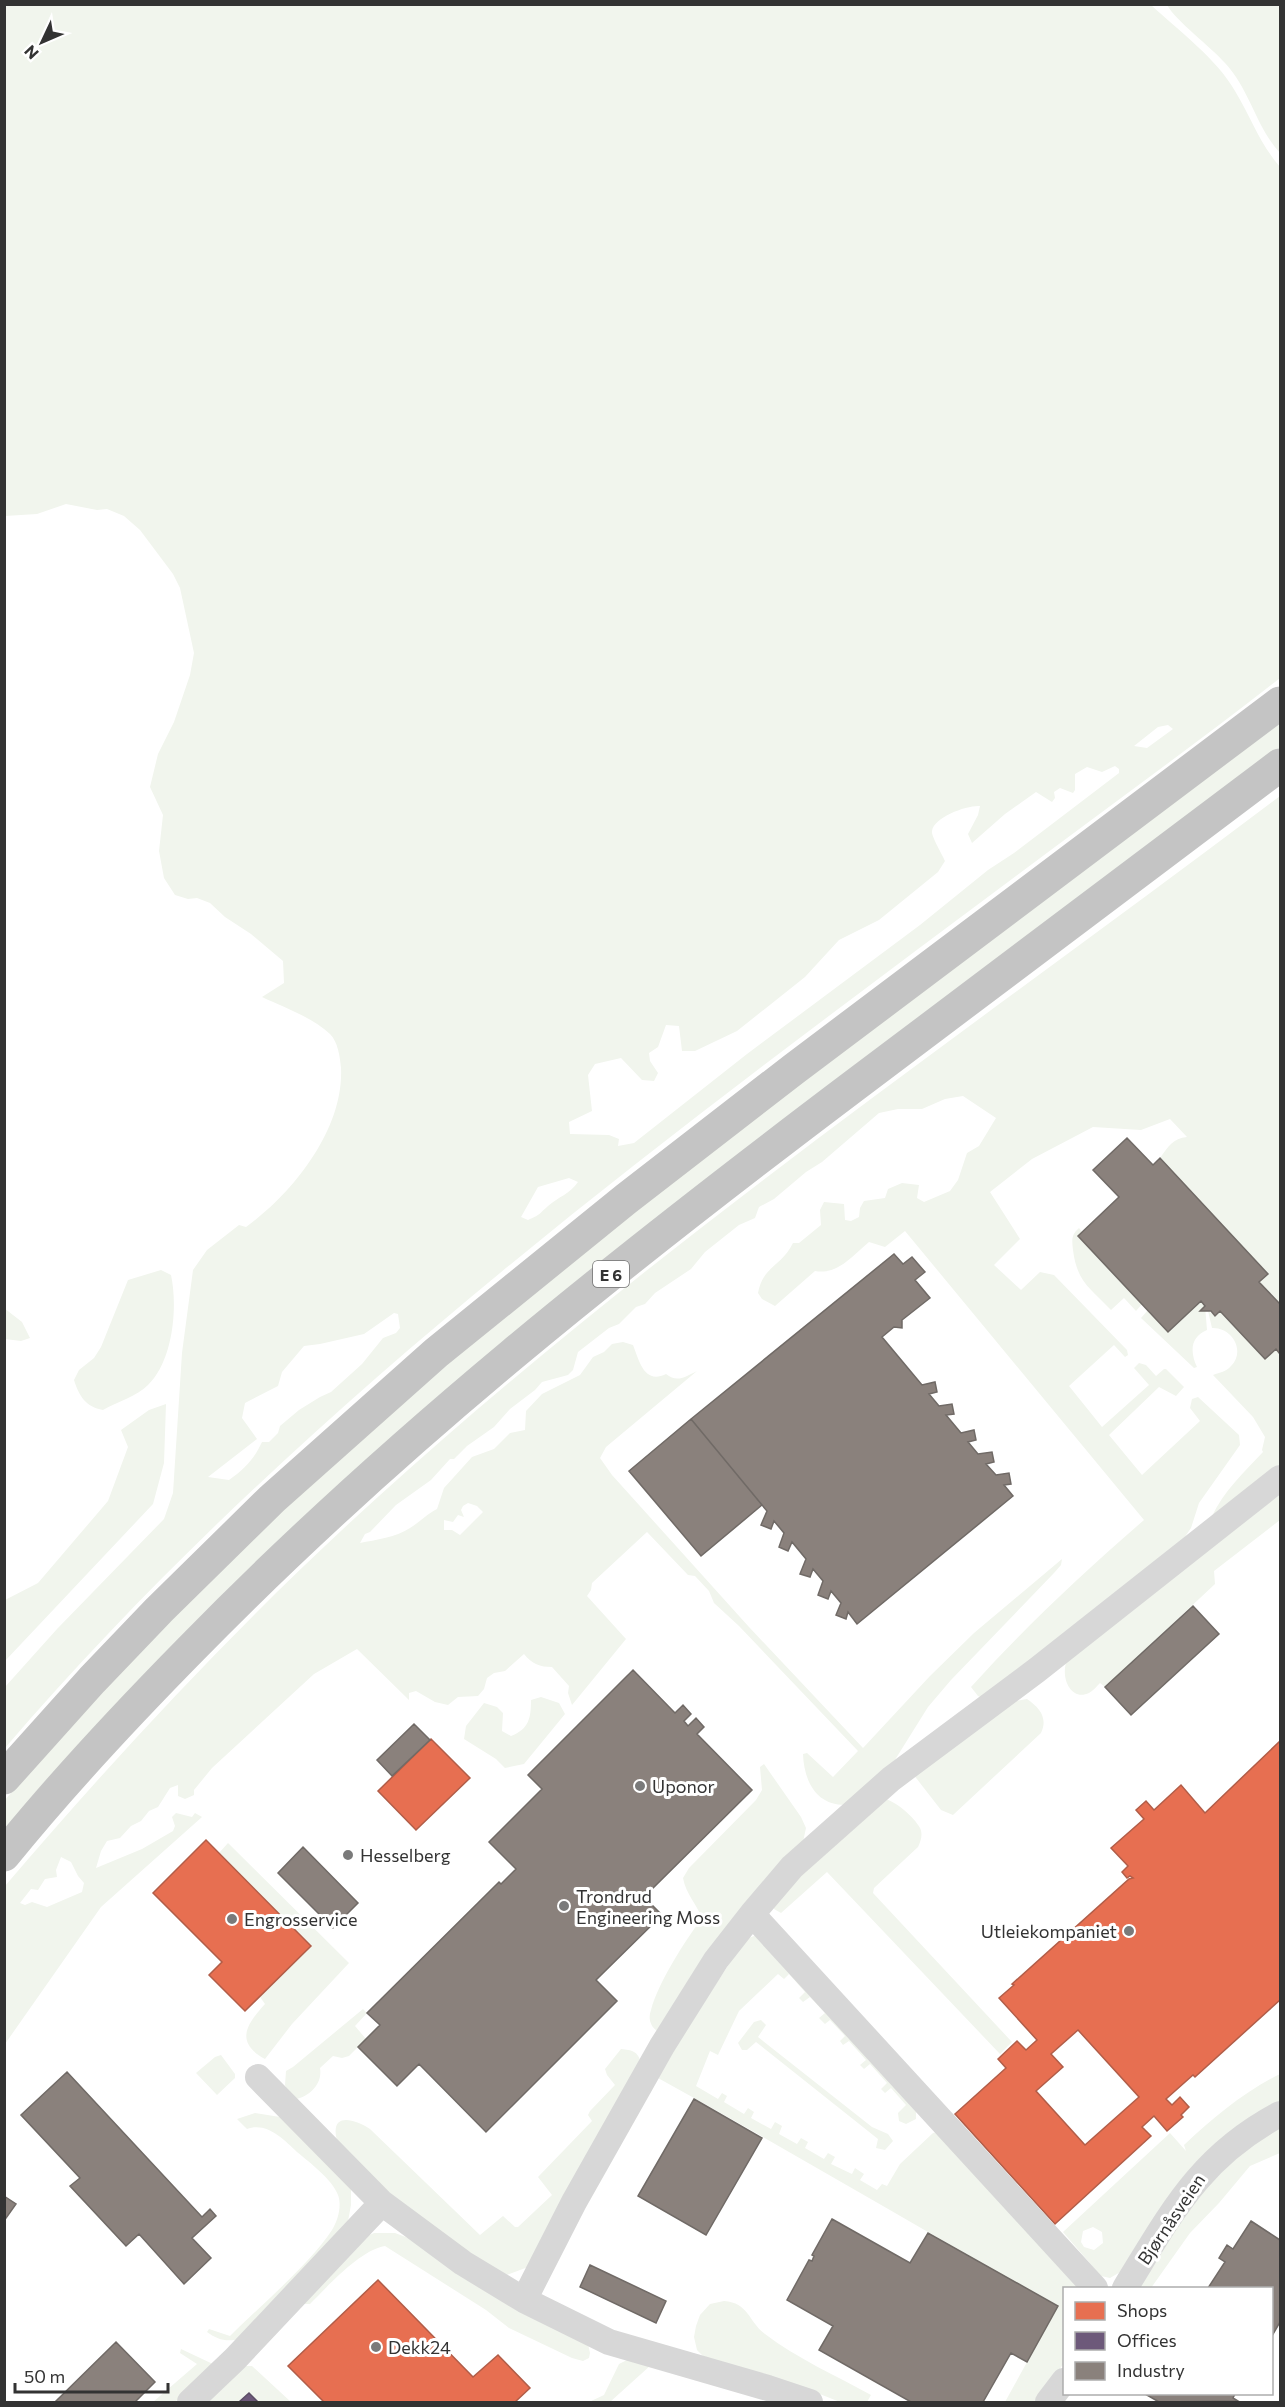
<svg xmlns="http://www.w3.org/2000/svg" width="1285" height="2407" viewBox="0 0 1285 2407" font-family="Commissioner,sans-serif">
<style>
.green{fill:#f1f5ed;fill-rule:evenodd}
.shops{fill:#e76f51;stroke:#b15d48;stroke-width:1.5;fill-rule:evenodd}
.offices{fill:#6d597a;stroke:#5c4e65;stroke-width:1.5}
.industry{fill:#8a817c;stroke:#706a66;stroke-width:1.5}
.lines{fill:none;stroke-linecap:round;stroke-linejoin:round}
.minor{stroke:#d7d7d7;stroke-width:26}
.highway{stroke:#c4c4c4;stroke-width:33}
.poi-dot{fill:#7a7a7a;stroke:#fff;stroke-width:2}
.labels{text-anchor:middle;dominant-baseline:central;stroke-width:6;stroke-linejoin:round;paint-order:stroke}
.shield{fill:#fff;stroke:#707070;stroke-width:1.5}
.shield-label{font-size:16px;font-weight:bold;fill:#333}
.poi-label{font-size:18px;fill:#333;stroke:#fff;text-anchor:start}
.street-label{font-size:18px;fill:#333;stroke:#fff}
</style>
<rect width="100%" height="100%" fill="#fff"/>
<path class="green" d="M 5,4 L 1151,5 C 1178,30 1217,59 1235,91 C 1252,119 1258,141 1280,167 L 1280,678 C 1192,747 1101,812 1012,879 C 657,1144 295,1410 5,1748 L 5,1687 L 57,1629 L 164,1519 L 173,1493 L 182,1353 L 193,1270 L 207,1250 L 239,1225 L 246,1227 C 293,1193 344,1129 341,1068 C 340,1057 338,1042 330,1034 C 312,1017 283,1007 262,997 L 284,983 L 283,961 L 251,934 L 225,917 L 210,903 L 197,898 L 188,899 L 175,895 L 164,878 L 159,851 L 163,815 L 150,787 L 158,754 L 174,722 L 190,675 L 194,653 L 180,588 L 173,574 L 140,530 L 124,516 L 107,509 L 97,510 L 66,504 L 37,514 L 5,516 ZM 1168,725 L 1173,729 L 1147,748 L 1134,746 L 1158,727 ZM 1115,766 L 1119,769 L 1119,773 L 1014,853 L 988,870 L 920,925 L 747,1054 L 634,1143 L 618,1146 L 619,1139 L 609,1135 L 570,1134 L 569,1122 L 592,1111 L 588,1075 L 595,1064 L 621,1058 L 642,1080 L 654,1081 L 658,1073 L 650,1061 L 649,1053 L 658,1047 L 666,1025 L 679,1026 L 682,1051 L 695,1051 L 737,1031 L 805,977 L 839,940 L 879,920 L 938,872 L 945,861 C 942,854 931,836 932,831 C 934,817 967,805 980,806 L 978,815 L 968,834 L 972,843 L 1005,814 L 1036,792 L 1052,802 L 1055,798 L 1054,792 L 1060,788 L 1073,793 L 1075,790 L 1075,774 L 1087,767 L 1102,772 ZM 569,1178 L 578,1182 C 570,1194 558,1197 548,1206 C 539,1214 540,1215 528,1220 L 521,1217 L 538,1187 ZM 394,1313 L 398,1314 L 400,1328 L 396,1333 L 383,1338 L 362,1364 L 331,1392 L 320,1397 L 299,1410 L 280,1426 L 278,1433 L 269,1442 L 262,1442 C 254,1459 245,1469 229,1480 L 208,1477 L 257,1439 L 242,1418 L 245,1403 L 278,1386 L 282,1372 L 304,1346 L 320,1344 L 364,1334 Z
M 1167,5 L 1280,5 L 1280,153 C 1256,127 1250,90 1225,63 C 1211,47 1176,21 1167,5 Z
M 1280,722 L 1280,749 L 716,1173 L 5,1832 L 5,1800 C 86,1707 170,1617 259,1531 C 435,1362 629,1213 824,1066 C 976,951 1128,836 1280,722 Z
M 1280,796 L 1280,1304 L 1259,1282 L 1268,1274 L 1160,1158 C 1168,1147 1173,1138 1187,1137 L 1170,1119 L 1141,1130 L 1093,1127 L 1032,1159 L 990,1192 L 1020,1239 L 994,1265 L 1021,1290 L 1040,1272 L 1054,1275 L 1127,1350 L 1128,1355 L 1125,1357 L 1114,1345 L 1069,1386 L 1102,1427 L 1149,1385 L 1134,1368 L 1139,1363 L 1146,1365 L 1156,1376 L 1164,1369 L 1166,1369 L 1184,1387 L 1176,1396 L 1159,1387 L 1109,1435 L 1142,1475 L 1200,1421 L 1190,1408 L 1192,1399 L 1198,1397 L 1239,1435 L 1240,1445 L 1199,1503 L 1191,1528 L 1182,1541 L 985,1699 L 978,1696 L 971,1687 C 1025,1627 1083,1573 1144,1520 L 905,1231 L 885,1247 L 869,1242 C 852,1256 838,1275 815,1271 L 775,1306 L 762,1299 L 758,1293 C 763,1266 782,1266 793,1243 L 799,1243 L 821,1225 L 820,1210 L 824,1202 L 844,1204 L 845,1220 L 851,1221 L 859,1217 L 860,1208 L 864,1201 L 885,1198 L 888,1189 L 902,1183 L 919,1185 L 917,1198 L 924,1202 L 950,1191 L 958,1180 L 967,1153 L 979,1146 L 996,1118 L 963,1096 L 945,1099 L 922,1109 L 898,1109 L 879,1113 L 822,1162 L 806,1172 L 774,1199 L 759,1207 L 755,1218 L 739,1225 L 705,1252 L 691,1269 L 655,1293 L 645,1304 L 636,1307 L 619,1324 L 609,1328 L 578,1352 L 573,1370 L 568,1375 L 542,1382 L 535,1390 L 510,1409 L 494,1427 L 467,1446 L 454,1459 L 450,1459 L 431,1480 L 396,1505 L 370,1532 L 365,1534 L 360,1543 C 375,1540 397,1537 410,1528 C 420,1522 427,1514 437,1509 L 444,1488 L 472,1457 L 494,1449 L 510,1433 L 525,1430 L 526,1411 L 542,1394 L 580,1375 L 593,1357 L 604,1352 L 612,1344 L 623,1342 L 633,1345 C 639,1360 644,1385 666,1374 C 677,1383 685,1377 697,1371 L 606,1447 L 600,1458 L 612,1475 L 749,1627 L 863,1748 L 930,1676 L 974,1633 L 1062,1559 L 1061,1565 L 1054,1573 L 951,1680 L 928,1707 L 893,1763 L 845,1805 C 816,1805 804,1781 803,1754 L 807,1753 L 833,1777 L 858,1751 L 739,1626 L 714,1603 L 709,1591 L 695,1576 L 688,1575 L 647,1532 L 592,1583 L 591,1590 L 587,1596 L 626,1639 L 572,1705 L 568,1693 L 569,1686 L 552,1667 C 540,1667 532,1664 524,1654 L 505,1671 L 494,1673 L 487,1678 L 484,1689 L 478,1696 L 458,1697 L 448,1705 L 435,1702 L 416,1691 L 409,1693 L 409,1700 L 357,1649 L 314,1674 L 212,1768 L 194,1790 L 194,1795 L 185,1799 L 178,1796 L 178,1785 L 170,1788 L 158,1807 L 149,1811 L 141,1821 L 131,1826 L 120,1838 L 107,1841 L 101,1851 L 96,1868 L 142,1849 L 173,1831 L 175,1826 L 172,1817 L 176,1813 L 192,1817 L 195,1813 L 202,1817 L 101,1907 L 5,2044 L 5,1886 C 122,1749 245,1617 379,1496 C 661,1240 977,1025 1280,796 ZM 468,1503 L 477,1506 L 483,1512 L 460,1535 L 452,1530 L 444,1530 L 444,1520 L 453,1522 L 458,1515 L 464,1517 L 461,1510 L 463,1506 ZM 61,1857 L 71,1862 L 78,1876 L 84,1883 L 82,1892 L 47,1907 L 32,1902 L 25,1905 L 20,1903 L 31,1889 L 38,1890 L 45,1879 L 57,1877 L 56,1870 Z
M 1079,1228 L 1082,1232 L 1078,1237 L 1142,1304 L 1136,1311 L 1124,1298 L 1111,1310 C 1090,1288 1077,1282 1073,1250 C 1072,1240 1071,1235 1079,1228 Z
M 161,1270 L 171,1275 C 178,1307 173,1361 148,1385 C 137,1396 117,1402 103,1410 C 86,1407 79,1396 74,1380 L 79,1370 L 94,1358 L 101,1347 L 128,1280 Z
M 1201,1301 L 1205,1306 L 1207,1330 C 1190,1337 1190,1352 1197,1367 L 1194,1368 L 1141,1318 L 1148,1310 L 1169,1332 Z
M 4,1308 L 22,1322 L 30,1338 L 21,1341 L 5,1339 Z
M 1208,1311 L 1215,1315 L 1220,1311 L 1265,1359 L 1276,1349 L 1280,1354 L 1280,1466 L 1212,1516 C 1224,1491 1244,1472 1263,1452 L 1262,1450 L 1265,1437 L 1253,1417 L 1213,1375 C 1220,1372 1226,1372 1231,1366 C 1246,1351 1232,1327 1212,1328 Z
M 166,1404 L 164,1463 L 153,1504 L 5,1661 L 5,1600 L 38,1583 L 108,1501 L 128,1447 L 121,1430 L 149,1410 Z
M 1280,1489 L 1280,1520 L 1214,1571 L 1215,1584 L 1105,1687 L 1100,1683 C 1097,1686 1093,1691 1089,1693 C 1070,1702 1059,1675 1068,1658 Z
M 541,1697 L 559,1703 L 565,1714 L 524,1764 L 505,1768 L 496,1759 L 464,1739 L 466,1726 L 484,1703 L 497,1707 L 503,1713 L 502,1731 L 511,1736 C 529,1729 531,1718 531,1700 Z
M 1027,1699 C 1040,1708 1048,1718 1041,1733 L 953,1815 L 941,1810 L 913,1774 L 1016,1701 Z
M 764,1764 L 801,1817 L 806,1828 L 803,1842 L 657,2031 C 650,2026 648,2018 651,2010 C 658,1983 685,1941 702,1918 C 696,1903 686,1894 683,1878 L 689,1868 L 756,1800 L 762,1790 L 760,1767 Z
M 883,1799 C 894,1799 915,1818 920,1828 C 923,1834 921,1841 918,1847 L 874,1888 L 873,1893 L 1012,2042 L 1000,2054 L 827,1872 L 781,1913 L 774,1909 L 773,1906 L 790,1884 Z
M 228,1843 L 349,1963 L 292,2024 L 265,2059 C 234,2042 247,2024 265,2004 L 260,1997 L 311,1945 L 219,1853 Z
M 754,1936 L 762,1937 L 916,2107 L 916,2119 L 906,2124 L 899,2121 L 898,2113 L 906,2105 L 891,2088 L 885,2093 L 881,2089 L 887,2083 L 870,2064 L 864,2069 L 860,2065 L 866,2060 L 849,2041 L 843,2045 L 840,2041 L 845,2036 L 830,2020 L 825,2024 L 819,2018 L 825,2013 L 810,1997 L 803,2002 L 799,1998 L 805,1992 L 789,1974 L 784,1979 L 778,1974 L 739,2011 L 718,2055 L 710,2051 L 696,2086 L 718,2099 L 722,2093 L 727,2096 L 724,2102 L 744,2114 L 748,2108 L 754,2112 L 751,2118 L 771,2129 L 775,2122 L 782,2126 L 779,2134 L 797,2144 L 801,2138 L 808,2142 L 805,2148 L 824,2159 L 828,2153 L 835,2157 L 831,2164 L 852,2174 L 855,2168 L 864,2174 L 860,2180 L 877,2190 L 882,2184 L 887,2186 L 900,2164 L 933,2133 L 937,2132 L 1080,2288 L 1064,2288 L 1064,2363 L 1036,2402 L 1005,2402 L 1058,2306 C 924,2231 792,2152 658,2078 L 689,2024 L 746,1939 Z
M 363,2009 L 367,2013 L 355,2026 L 366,2039 L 349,2056 L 342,2058 L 333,2056 L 320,2068 C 323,2085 308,2098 292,2100 L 285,2085 L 286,2071 L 293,2067 Z
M 761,2020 L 766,2025 L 758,2037 L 872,2127 L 888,2134 L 893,2141 L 885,2150 L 876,2148 L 878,2139 L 756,2042 L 747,2050 L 742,2050 L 738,2043 L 754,2022 Z
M 621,2049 C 632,2050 638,2051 641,2063 L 528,2267 L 504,2276 L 399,2207 L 338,2144 C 328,2113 351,2117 370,2129 L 480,2235 L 503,2216 L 515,2227 L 518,2227 L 552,2195 L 538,2177 L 592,2121 L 588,2115 L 590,2111 L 615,2085 L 607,2075 L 605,2069 Z
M 221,2055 L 235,2074 L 235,2078 L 217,2095 L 196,2073 L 215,2057 Z
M 1280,2074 L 1280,2104 L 1122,2271 L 1110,2278 L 1101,2276 L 1063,2232 L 1170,2133 L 1186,2151 L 1184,2145 C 1213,2118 1245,2091 1280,2074 ZM 1093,2227 L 1102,2232 L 1103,2243 L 1094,2250 L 1084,2247 L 1081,2242 L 1083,2231 Z
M 255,2113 L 280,2117 L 351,2189 L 351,2205 L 348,2221 L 240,2339 C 226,2342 218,2340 207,2332 L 209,2329 L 230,2336 C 261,2305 308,2266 332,2230 C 338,2220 342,2206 338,2195 C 332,2179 310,2163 297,2152 C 283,2139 267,2122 247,2129 L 237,2119 Z
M 1280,2125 L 1280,2153 L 1250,2166 L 1219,2203 L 1190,2233 L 1151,2288 L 1135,2288 L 1200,2192 L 1250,2144 Z
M 374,2233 L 395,2233 L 411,2239 L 588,2344 L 590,2353 L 589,2358 L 583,2361 L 572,2358 L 509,2328 L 486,2310 L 385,2246 C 360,2250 328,2286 310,2304 L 304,2304 L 365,2237 Z
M 724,2301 C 749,2303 748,2321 765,2334 C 796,2358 837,2376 871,2395 L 867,2402 L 840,2402 L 797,2385 L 708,2361 L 697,2350 L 694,2337 L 696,2326 L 700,2315 L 710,2304 Z
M 181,2349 L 215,2365 L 175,2402 L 153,2402 L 197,2364 L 180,2353 Z
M 629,2359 L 651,2365 L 610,2402 L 589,2402 L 604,2395 L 619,2364 Z
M 245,2366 L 252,2366 L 291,2402 L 258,2402 L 249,2394 L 239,2402 L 203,2402 Z"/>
<path class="shops" d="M 431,1739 L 470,1778 L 416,1830 L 378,1791 Z
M 1280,1741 L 1280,2000 L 1195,2077 L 1193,2075 L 1166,2099 L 1172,2105 L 1180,2097 L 1189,2107 L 1181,2115 L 1183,2117 L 1167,2131 L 1154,2116 L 1142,2127 L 1151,2136 L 1055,2224 L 955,2114 L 1006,2068 L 998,2059 L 1017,2041 L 1026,2050 L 1037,2040 L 999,1998 L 1014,1985 L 1012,1984 L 1129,1879 L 1133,1878 L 1130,1876 L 1127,1878 L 1122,1872 L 1128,1866 L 1111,1848 L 1144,1819 L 1136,1810 L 1146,1801 L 1154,1810 L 1181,1785 L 1205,1813 ZM 1078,2030 L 1139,2097 L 1085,2145 L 1036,2091 L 1063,2067 L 1051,2054 Z
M 206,1840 L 311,1946 L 245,2011 L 209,1975 L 222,1962 L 153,1893 Z
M 378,2280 L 473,2377 L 498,2355 L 530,2388 L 515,2402 L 324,2402 L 288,2366 Z"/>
<path class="offices" d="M 249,2393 L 258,2402 L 239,2402 Z"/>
<path class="industry" d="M 1127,1138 L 1153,1165 L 1160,1158 L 1268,1274 L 1259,1282 L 1280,1304 L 1280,1354 L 1276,1349 L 1265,1359 L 1220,1311 L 1215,1316 L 1211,1311 L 1200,1311 L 1205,1306 L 1201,1301 L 1168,1332 L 1078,1236 L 1119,1197 L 1093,1170 Z
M 894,1254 L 903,1264 L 912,1257 L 925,1272 L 915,1280 L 930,1298 L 902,1320 L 902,1328 L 894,1327 L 882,1337 L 922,1385 L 935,1382 L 937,1392 L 929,1394 L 939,1406 L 952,1404 L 954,1414 L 946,1415 L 961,1433 L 974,1430 L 976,1440 L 968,1442 L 978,1454 L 992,1452 L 994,1462 L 986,1464 L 996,1475 L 1009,1473 L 1011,1484 L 1004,1485 L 1013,1496 L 857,1624 L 848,1612 L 846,1619 L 836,1615 L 841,1603 L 831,1591 L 828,1599 L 818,1595 L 823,1581 L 813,1569 L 810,1577 L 800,1574 L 806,1559 L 792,1542 L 788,1551 L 779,1547 L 784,1533 L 774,1521 L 771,1529 L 761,1525 L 767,1511 L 691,1419 Z
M 691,1419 L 762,1505 L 701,1556 L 629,1471 Z
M 1193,1606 L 1219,1634 L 1131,1715 L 1105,1687 Z
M 633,1670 L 675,1713 L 683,1705 L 691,1714 L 684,1721 L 688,1726 L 696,1718 L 704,1727 L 697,1734 L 752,1790 L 644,1897 L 662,1915 L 596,1980 L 617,2001 L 486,2132 L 419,2064 L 397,2086 L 358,2047 L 380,2025 L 367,2013 L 499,1882 L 501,1884 L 516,1869 L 489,1842 L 542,1789 L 528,1775 Z
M 414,1724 L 430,1740 L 392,1776 L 377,1760 Z
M 303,1847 L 358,1903 L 333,1928 L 278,1873 Z
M 67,2072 L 202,2217 L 210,2209 L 216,2216 L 192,2238 L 211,2258 L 184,2284 L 139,2234 L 126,2246 L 70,2186 L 80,2178 L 21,2115 Z
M 694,2099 L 762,2138 L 706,2235 L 638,2196 Z
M 4,2196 L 16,2204 L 4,2221 Z
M 832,2219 L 910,2263 L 928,2233 L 1058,2306 L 1027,2362 L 1011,2353 L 983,2402 L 911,2402 L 819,2350 L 833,2326 L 787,2300 L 809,2260 L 812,2261 L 814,2256 L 812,2255 Z
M 1251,2221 L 1280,2240 L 1280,2322 L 1272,2336 L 1272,2288 L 1208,2288 L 1225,2262 L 1219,2258 L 1227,2245 L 1233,2249 Z
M 590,2265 L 666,2301 L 656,2323 L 580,2287 Z
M 116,2342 L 155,2382 L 135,2402 L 55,2402 Z
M 1145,2394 L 1235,2394 L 1233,2398 L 1238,2401 L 1159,2402 Z"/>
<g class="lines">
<path class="minor" d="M 752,1914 L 1095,2288
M 258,2077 L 382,2203 L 463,2263 L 524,2300 L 609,2342 L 768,2388 L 810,2402
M 1125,2288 C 1171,2214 1199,2157 1280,2114
M 524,2300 L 574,2202 L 662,2046 L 716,1960 L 752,1914 L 792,1867 L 891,1779 L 1037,1670 L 1280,1478
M 190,2402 L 235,2359 L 382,2203
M 1048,2402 L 1064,2381"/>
<path class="highway" d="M 4,1778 L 92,1680 L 159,1610 L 272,1499 L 436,1353 L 626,1199 L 794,1069 L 1280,703
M 4,1855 C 63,1782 127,1714 192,1648 C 395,1440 623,1260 855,1085 C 997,978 1139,872 1280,765"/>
</g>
<g class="poi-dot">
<circle cx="640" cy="1786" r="6"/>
<circle cx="348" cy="1855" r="6"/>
<circle cx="564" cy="1906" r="6"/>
<circle cx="232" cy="1919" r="6"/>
<circle cx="1129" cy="1931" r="6"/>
<circle cx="376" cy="2347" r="6"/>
</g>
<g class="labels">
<rect class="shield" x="593" y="1261" width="36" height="26" rx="4.5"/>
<g class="shield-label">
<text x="611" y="1274">E 6</text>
</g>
<g class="poi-label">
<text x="652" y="1786">Uponor</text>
<text x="360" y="1855">Hesselberg</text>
<text x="576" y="1896">Trondrud<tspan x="576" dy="21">Engineering Moss</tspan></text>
<text x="244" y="1919">Engrosservice</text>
<text x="1117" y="1931" text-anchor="end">Utleiekompaniet</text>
<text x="388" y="2347">Dekk24</text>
</g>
<g class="street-label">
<text transform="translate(1171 2219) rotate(-56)">Bjørnåsveien</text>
</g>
</g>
<rect width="1285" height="2407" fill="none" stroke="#333333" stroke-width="12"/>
<rect x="1063" y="2287" width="210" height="108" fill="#ffffff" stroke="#adadad" stroke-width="1.5"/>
<rect x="1075" y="2302" width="30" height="18" fill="#e76f51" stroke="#adadad" stroke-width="1.5"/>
<text x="1117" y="2317" font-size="18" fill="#333333">Shops</text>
<rect x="1075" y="2332" width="30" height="18" fill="#6d597a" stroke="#adadad" stroke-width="1.5"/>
<text x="1117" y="2347" font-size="18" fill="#333333">Offices</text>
<rect x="1075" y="2362" width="30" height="18" fill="#8a817c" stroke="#adadad" stroke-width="1.5"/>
<text x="1117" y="2377" font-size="18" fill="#333333">Industry</text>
<g transform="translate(42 42) rotate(226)" stroke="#ffffff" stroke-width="4.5" paint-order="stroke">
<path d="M0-4.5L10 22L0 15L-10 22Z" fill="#333333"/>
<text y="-9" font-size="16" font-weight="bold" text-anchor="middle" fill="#333333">N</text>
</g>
<path d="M15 2383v9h153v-9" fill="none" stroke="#333333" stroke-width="3"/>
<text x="24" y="2383" font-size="18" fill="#333333" stroke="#ffffff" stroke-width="4.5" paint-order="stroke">50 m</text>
</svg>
